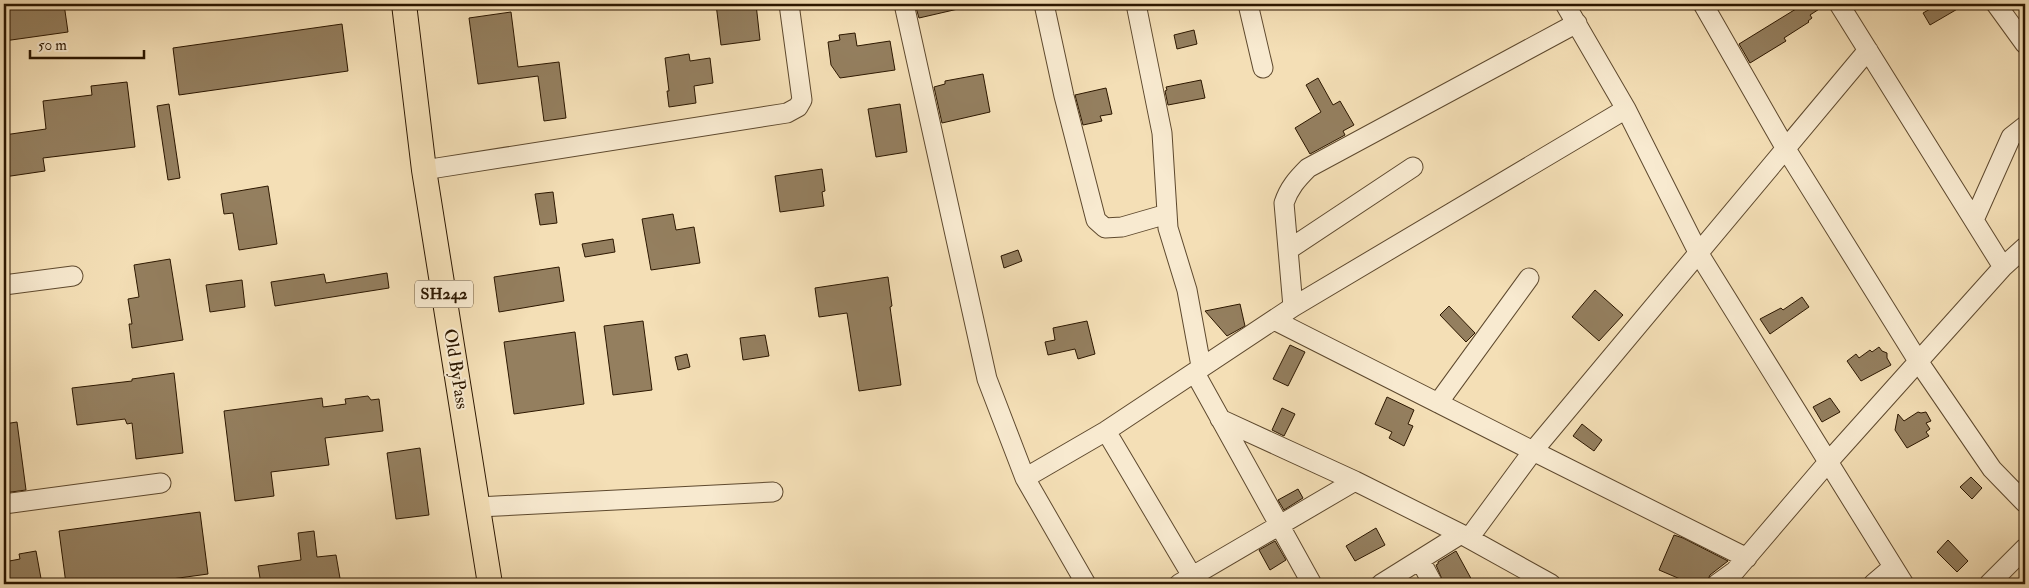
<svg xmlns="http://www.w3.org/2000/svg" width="2029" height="588" viewBox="0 0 2029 588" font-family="'IM FELL Double Pica',serif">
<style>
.building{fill:#947f5f;stroke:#2c1700}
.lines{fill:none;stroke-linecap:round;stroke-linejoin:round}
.minor-casing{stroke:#5e492e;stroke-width:21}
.major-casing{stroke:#2c1700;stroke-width:26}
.minor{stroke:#f8ead0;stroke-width:19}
.major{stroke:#f4dfb6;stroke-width:24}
.labels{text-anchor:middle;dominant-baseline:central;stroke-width:4;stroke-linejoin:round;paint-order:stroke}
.shield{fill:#f8ead0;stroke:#69563e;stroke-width:1}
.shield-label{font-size:16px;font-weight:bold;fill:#2c1700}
.street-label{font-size:18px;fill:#2c1700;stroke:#f8ead0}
</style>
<rect width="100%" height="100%" fill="#f4dfb6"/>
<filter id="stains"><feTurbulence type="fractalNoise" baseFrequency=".004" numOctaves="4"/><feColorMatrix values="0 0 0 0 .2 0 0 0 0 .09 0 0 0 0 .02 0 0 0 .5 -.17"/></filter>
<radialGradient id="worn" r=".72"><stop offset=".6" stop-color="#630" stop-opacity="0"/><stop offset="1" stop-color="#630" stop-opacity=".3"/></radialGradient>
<path class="building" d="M 9,4 L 64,4 L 68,32 L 4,41 L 4,5 Z
M 716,4 L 756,4 L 760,40 L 721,45 Z
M 915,4 L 957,4 L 958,9 L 919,18 Z
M 1804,4 L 1827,4 L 1810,15 L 1812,18 L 1808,21 L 1809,22 L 1784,38 L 1786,41 L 1750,63 L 1739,44 Z
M 1939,4 L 1966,4 L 1930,25 L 1923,13 Z
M 511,12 L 518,67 L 559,62 L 566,118 L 544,121 L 538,76 L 478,84 L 469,18 Z
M 342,24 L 348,71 L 179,95 L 173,48 Z
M 1194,30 L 1197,44 L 1177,49 L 1174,35 Z
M 855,33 L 857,46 L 890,41 L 895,70 L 840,78 L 831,65 L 828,42 L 840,40 L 839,35 Z
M 689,54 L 690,61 L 710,58 L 713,83 L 694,86 L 696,103 L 669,107 L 667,91 L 669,91 L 665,58 Z
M 983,74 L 990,112 L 942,123 L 934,87 L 945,84 L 945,81 Z
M 1318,78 L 1333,105 L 1340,101 L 1354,125 L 1343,131 L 1345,135 L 1310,154 L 1295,128 L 1321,112 L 1306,85 Z
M 1201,80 L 1205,98 L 1168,105 L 1165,91 L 1167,90 L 1166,87 Z
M 127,82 L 135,147 L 43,158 L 45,171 L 4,177 L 4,135 L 46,129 L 43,101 L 92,95 L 91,86 Z
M 1106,88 L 1112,114 L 1100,116 L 1102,121 L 1083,125 L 1075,95 Z
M 169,104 L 180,178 L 168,180 L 157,106 Z
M 900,104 L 907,152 L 876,157 L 868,109 Z
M 822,169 L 825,191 L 822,192 L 824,206 L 780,212 L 775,176 Z
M 268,186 L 277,244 L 239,250 L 233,213 L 224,214 L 221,194 Z
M 553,192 L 557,223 L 540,225 L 535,194 Z
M 673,214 L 676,230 L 694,227 L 700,263 L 651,270 L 642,219 Z
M 613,239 L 615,252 L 585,257 L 582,244 Z
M 1018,250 L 1022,261 L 1004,268 L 1001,256 Z
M 170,259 L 183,340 L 132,348 L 129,324 L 132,324 L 128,299 L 139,297 L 134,265 Z
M 559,267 L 564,301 L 499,312 L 494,277 Z
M 387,273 L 389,288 L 275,306 L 271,282 L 324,274 L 326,283 Z
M 888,277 L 892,306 L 890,307 L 901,385 L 859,391 L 847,313 L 819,317 L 815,288 Z
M 242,280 L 245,307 L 210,312 L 206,285 Z
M 1595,290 L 1623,315 L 1599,341 L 1572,317 Z
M 1802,297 L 1809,307 L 1770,334 L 1760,319 L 1781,308 L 1783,310 Z
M 1240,304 L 1245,326 L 1227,336 L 1205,311 Z
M 1449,306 L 1475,333 L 1466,342 L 1440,315 Z
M 643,321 L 652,390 L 613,395 L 604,326 Z
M 1087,321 L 1095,354 L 1078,359 L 1075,349 L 1048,355 L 1045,342 L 1055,340 L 1053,328 Z
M 575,332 L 584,404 L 514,414 L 504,342 Z
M 765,335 L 769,356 L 743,360 L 740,338 Z
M 1290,345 L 1305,352 L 1288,386 L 1273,379 Z
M 1879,347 L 1882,351 L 1887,353 L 1887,358 L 1891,365 L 1861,381 L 1847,361 L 1856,354 L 1859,358 L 1870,350 L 1872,352 Z
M 687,354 L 690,367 L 678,370 L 675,357 Z
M 174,373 L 183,453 L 136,459 L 132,423 L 127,424 L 125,419 L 77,425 L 72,388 L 132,381 L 132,379 Z
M 368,396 L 371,400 L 379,399 L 383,431 L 325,438 L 329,465 L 271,472 L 274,496 L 235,501 L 224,411 L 322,398 L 323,407 L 346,404 L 345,399 Z
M 1387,397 L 1414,410 L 1408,424 L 1413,426 L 1404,446 L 1389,438 L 1392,432 L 1375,424 Z
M 1830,398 L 1840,412 L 1822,422 L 1813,407 Z
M 1282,408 L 1295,414 L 1284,436 L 1272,430 Z
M 1918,412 L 1921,413 L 1926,412 L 1931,421 L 1926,423 L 1930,429 L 1926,432 L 1929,436 L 1907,448 L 1895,430 L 1898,414 L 1904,421 Z
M 17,422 L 26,490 L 4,493 L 4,424 Z
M 1582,424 L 1602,440 L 1594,451 L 1573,436 Z
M 420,448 L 429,515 L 396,519 L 387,453 Z
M 1971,477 L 1982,488 L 1972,499 L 1960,487 Z
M 1298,489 L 1303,498 L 1284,510 L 1278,500 Z
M 200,512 L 208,574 L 135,584 L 66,584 L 59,531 Z
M 1376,528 L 1385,545 L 1355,561 L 1346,546 Z
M 314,531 L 317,557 L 336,555 L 341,584 L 261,584 L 258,566 L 301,560 L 298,533 Z
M 1674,535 L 1683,538 L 1728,561 L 1710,575 L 1706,584 L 1692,584 L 1659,570 Z
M 1948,540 L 1968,561 L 1957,572 L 1937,552 Z
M 1275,541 L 1286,560 L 1270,570 L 1259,550 Z
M 36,551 L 42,584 L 4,584 L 4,562 L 20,559 L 19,554 Z
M 1456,551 L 1474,584 L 1444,584 L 1436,565 L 1438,564 L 1438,562 Z"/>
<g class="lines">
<g class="minor-casing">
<path id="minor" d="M 904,4 L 987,379 L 1025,478
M 1044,4 L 1064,96 L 1096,220 L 1105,228 L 1122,227 L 1167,214
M 1136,4 L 1162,133 L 1168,228 L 1187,290 L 1201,366
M 1248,4 L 1263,68
M 1565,4 L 1626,109 L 1699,254 L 1904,584
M 1703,4 L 1786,149 L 1918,361 L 1992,469 L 2025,503
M 1996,4 L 2025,44
M 424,170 L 787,113 L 798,107 L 802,100 L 789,4
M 1974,220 L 2011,137 L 2025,126
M 1288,250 L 1413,167
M 2003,267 L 2025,247
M 4,285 L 73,276
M 1293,307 L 1626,109
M 1274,320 L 1533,451 L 1469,538
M 1195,373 L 1312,584
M 1438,403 L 1529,278
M 1220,419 L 1355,481 L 1461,534 L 1551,584
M 1106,431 L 1192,576
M 4,504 L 161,483
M 478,507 L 773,492
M 1747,558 L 1533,451 L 1868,50
M 1420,560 L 1433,584
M 1086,584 L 1025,478 L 1106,431 L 1293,307 L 1284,203 C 1289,188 1297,179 1308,168 L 1577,23
M 1179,584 L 1355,481
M 1381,584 L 1461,534
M 1717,584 L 1735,571 L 1829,461 L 2003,267 L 1839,4
M 1873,584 L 1893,567
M 1989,584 L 2025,548"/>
</g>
<g class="major-casing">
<path id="major" d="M 404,4 L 424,170 L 490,584"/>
</g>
<use href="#minor" class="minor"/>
<use href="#major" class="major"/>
</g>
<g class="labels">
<rect class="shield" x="415" y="280.5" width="58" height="27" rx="4"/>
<g class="shield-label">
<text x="444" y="294">SH242</text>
</g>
<g class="street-label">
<text transform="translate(456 369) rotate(81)">Old ByPass</text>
</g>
</g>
<rect width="2029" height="588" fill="none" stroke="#f4dfb6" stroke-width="20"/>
<rect x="5" y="5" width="2019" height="578" fill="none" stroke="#2c1700" stroke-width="2.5"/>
<rect x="10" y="10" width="2009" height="568" fill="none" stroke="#2c1700"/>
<path d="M30 50v8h114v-8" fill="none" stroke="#2c1700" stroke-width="2.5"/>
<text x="38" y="50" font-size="15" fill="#2c1700" stroke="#f8ead0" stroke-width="4" paint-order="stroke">50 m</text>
<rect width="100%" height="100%" filter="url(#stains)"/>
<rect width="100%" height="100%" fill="url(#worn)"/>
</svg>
